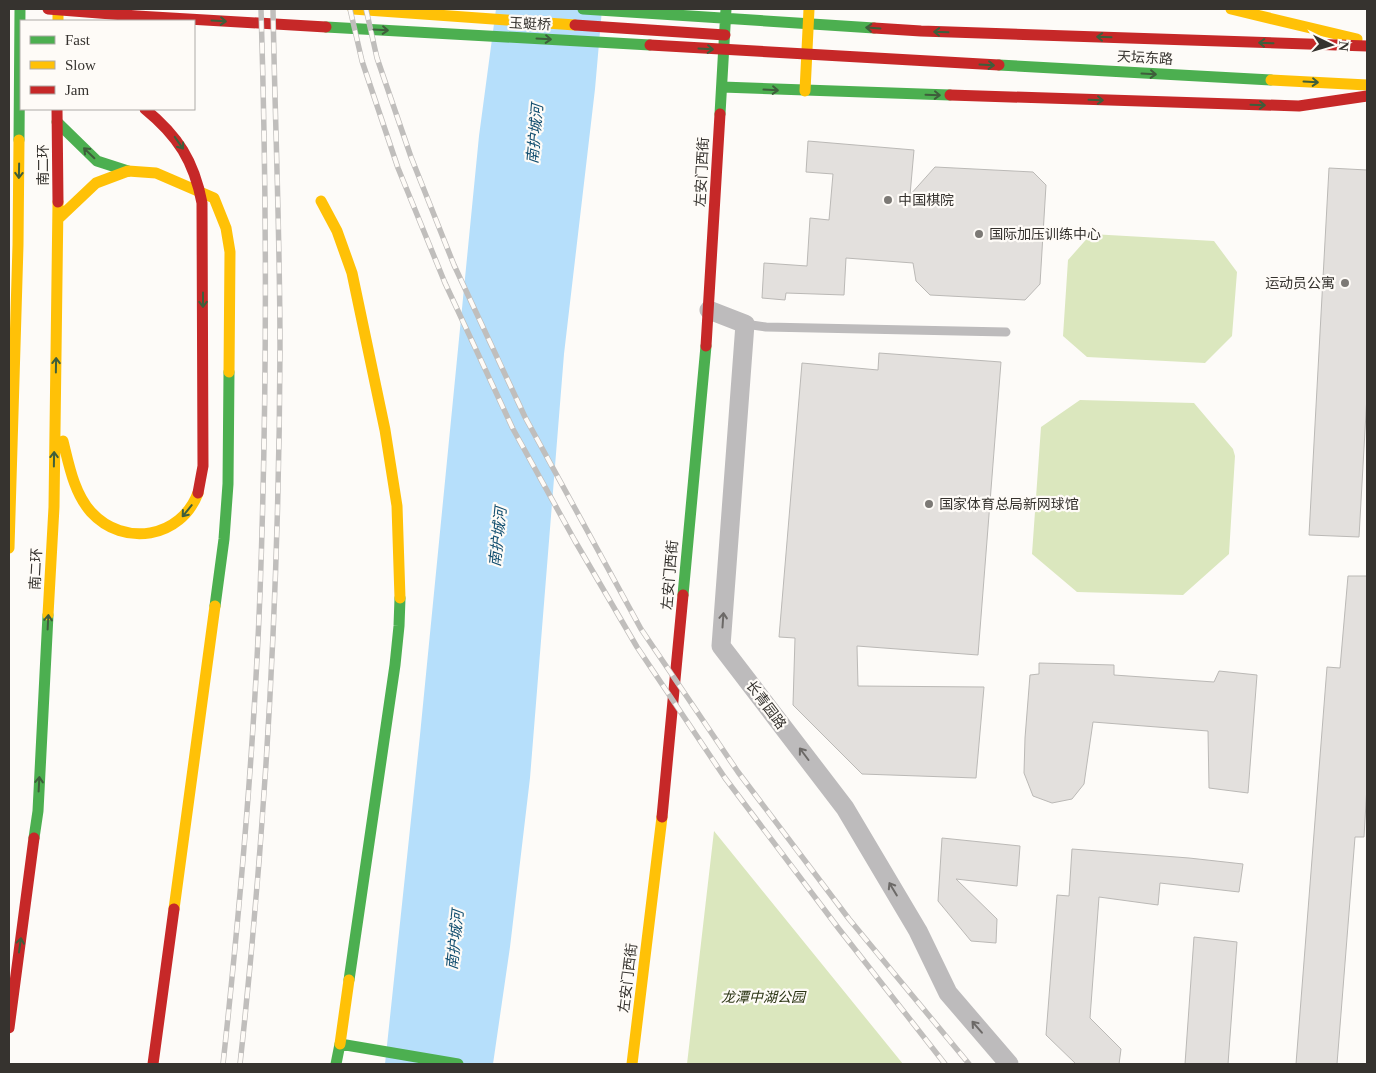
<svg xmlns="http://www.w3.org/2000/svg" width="1376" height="1073" viewBox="0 0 1376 1073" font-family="'Times New Roman','Noto Sans SC',serif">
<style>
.green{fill:#dbe7be}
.water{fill:#b6dffb}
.building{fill:#e3e0dd;stroke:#bbb9b6}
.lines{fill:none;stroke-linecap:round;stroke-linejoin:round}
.lane{stroke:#bdbbbc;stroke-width:9}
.street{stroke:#bdbbbc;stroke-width:19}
.fast{stroke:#4caf50;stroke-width:11}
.slow{stroke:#ffc107;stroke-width:11}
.jam{stroke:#c62828;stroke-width:11}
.rail-casing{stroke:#c0bebc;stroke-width:5.5}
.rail{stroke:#fefbf7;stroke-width:4;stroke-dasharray:11;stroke-linecap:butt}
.oneway{stroke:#3e5e3b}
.oneway2{stroke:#6c6967}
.poi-dot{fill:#7c7975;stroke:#fefbf7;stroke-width:2}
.labels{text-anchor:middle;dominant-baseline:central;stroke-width:4.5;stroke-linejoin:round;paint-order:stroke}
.street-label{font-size:14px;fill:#36332f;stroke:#fefbf7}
.poi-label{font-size:14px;fill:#36332f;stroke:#fefbf7;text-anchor:start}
.park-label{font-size:14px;font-style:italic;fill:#2a3413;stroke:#fefbf7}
.water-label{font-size:15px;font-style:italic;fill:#124e6f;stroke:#fefbf7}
</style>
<rect width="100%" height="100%" fill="#fdfbf8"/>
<path class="green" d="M 1091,234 L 1214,241 L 1237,272 L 1232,336 L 1205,363 L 1087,357 L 1063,336 L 1068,260 Z
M 1080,400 L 1194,403 L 1233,449 L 1235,456 L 1229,554 L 1183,595 L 1077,592 L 1032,554 L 1041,427 Z
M 714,831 L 903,1064 L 687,1064 Z"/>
<path class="water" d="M 496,9 L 602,9 L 595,89 L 564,354 L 530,778 L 510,947 L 493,1064 L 385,1064 L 420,735 L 479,136 Z"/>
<path class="building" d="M 808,141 L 914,150 L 910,195 L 935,167 L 1033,172 L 1046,185 L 1040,284 L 1025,300 L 930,295 L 916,281 L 913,263 L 846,258 L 844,295 L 786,293 L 785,300 L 762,298 L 764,263 L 807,266 L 810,218 L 829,220 L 833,174 L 806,172 Z
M 1329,168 L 1367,170 L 1367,395 L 1359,537 L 1309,535 Z
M 879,353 L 1001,362 L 978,655 L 857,646 L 858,686 L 984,687 L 976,778 L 862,774 L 793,705 L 795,638 L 779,637 L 802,363 L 878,370 Z
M 1348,576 L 1367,576 L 1367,786 L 1364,837 L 1355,837 L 1337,1064 L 1296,1064 L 1327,667 L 1340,668 Z
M 1039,663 L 1114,665 L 1114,675 L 1214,682 L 1219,671 L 1257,675 L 1248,793 L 1209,788 L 1208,731 L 1093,722 L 1084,784 L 1072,799 L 1052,803 L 1033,796 L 1024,773 L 1025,738 L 1030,675 L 1039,674 Z
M 942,838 L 1020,846 L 1017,886 L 956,879 L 997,919 L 996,943 L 971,941 L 938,901 Z
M 1072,849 L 1189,858 L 1243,864 L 1239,892 L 1160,883 L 1158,905 L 1099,897 L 1090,1018 L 1121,1049 L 1119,1064 L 1076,1064 L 1046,1035 L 1057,895 L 1069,896 Z
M 1194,937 L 1237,942 L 1228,1064 L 1185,1064 Z"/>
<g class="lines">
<path class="lane" d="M 745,324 L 766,327 L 1006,332"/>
<path class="street" d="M 709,310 L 745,324 L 721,646 L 845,808 L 918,931 L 948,993 L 1009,1064"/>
<path class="fast" d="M 583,9 L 874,28
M 326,27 L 650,45
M 999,65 L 1271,80
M 722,87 L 950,95
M 720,114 L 726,9
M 57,122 L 97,161 L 128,171
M 19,140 L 20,9
M 683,595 L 706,346
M 215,606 L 224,539 L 228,484 L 229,372
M 34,838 L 38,811 L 48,615
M 349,980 L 395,665 L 399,626 L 400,598
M 336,1064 L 340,1044 L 458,1064"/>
<path class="slow" d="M 58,9 L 58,21
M 353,9 L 575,25
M 1231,9 L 1357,39
M 1271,80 L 1367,85
M 805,91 L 809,9
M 128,171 L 156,173 L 214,198 L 226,228 L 230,252 L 229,372
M 321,201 L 337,231 L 352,273 L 385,430 L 397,506 L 400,598
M 58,219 L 96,183 L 128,171
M 63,441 C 69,465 74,493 91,512 C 124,548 181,538 198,493
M 9,548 L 18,245 L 19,140
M 48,615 L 54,507 L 58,202
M 174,909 L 215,606
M 340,1044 L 349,980
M 632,1064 L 662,817"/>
<path class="jam" d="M 48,9 L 137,16 L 326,27
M 575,25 L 725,35
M 874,28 L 921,31 L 1367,46
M 650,45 L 999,65
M 950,95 L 1299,106 L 1367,96
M 57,109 L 58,202
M 145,109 C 178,136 194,161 202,203 L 203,466 L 198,493
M 706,346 L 720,114
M 662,817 L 683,595
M 9,1028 L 34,838
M 153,1064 L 174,909"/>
<g class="rail-casing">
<path id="rail" d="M 350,9 L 362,61 L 398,168 L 445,283 L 513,429 L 575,541 L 637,647 L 725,778 L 839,929 L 945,1064
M 366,9 L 377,58 L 411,157 L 454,265 L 525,417 L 641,629 L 738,772 L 849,919 L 969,1064
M 223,1064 C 240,908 254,750 260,593 C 267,399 267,203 261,9
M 240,1064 C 266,827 279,588 280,349 C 280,235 275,122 273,9"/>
</g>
<use href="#rail" class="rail"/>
</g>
<defs><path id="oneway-shaft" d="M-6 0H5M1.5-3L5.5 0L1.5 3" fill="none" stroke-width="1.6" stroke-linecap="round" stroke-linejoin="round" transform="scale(1.25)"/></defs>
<g class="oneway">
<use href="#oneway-shaft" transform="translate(219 21) rotate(3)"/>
<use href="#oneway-shaft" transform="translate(873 28) rotate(-176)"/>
<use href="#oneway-shaft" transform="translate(381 30) rotate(3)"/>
<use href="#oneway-shaft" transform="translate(941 32) rotate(-178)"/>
<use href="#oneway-shaft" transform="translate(1104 37) rotate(-178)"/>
<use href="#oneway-shaft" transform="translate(544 39) rotate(3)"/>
<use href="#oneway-shaft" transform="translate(1266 43) rotate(-178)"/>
<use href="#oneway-shaft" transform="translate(706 49) rotate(3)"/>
<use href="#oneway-shaft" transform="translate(987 65) rotate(3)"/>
<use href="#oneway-shaft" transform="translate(1149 74) rotate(3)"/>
<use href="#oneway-shaft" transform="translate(1311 82) rotate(3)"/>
<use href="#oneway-shaft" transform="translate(771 90) rotate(3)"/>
<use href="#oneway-shaft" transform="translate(933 95) rotate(2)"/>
<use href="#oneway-shaft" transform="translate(1096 100) rotate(2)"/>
<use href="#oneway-shaft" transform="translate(1258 105) rotate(2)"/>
<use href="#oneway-shaft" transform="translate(179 143) rotate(55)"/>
<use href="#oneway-shaft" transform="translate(89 153) rotate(-136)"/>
<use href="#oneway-shaft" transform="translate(19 171) rotate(91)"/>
<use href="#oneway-shaft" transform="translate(203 300) rotate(90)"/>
<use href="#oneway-shaft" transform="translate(56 365) rotate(-89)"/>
<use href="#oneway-shaft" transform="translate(54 459) rotate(-89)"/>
<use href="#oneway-shaft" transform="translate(187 511) rotate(129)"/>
<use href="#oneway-shaft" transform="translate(48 622) rotate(-87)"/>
<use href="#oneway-shaft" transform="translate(39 784) rotate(-87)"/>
<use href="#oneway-shaft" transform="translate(20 945) rotate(-82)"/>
</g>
<g class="oneway2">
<use href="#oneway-shaft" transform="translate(723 620) rotate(-86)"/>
<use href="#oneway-shaft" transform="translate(804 754) rotate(-127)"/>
<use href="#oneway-shaft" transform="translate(893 889) rotate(-121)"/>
<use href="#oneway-shaft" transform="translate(977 1027) rotate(-131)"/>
</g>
<g class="poi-dot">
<circle cx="888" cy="200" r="5"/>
<circle cx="979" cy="234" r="5"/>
<circle cx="1345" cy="283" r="5"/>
<circle cx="929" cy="504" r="5"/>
</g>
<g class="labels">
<g class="street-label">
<text transform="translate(530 24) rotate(3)">玉蜓桥</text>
<text transform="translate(1145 58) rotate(3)">天坛东路</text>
<text transform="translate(43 165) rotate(-90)">南二环</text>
<text transform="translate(702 172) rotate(-87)">左安门西街</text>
<text transform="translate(36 569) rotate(-87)">南二环</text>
<text transform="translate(670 575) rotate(-85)">左安门西街</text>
<text transform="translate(766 705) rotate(53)">长青园路</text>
<text transform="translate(628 978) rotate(-83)">左安门西街</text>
</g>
<g class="poi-label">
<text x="898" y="200">中国棋院</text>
<text x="989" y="234">国际加压训练中心</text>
<text x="1335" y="283" text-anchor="end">运动员公寓</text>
<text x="939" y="504">国家体育总局新网球馆</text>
</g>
<g class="park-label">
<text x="763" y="997">龙潭中湖公园</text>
</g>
<g class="water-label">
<text transform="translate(535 134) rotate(-85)">南护城河</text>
<text transform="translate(498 537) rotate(-84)">南护城河</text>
<text transform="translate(455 940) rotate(-84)">南护城河</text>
</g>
</g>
<rect width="1376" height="1073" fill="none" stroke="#36332f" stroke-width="20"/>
<rect x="20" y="20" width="175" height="90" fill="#fefbf7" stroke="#aeaba7"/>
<rect x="30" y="36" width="25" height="8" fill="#4caf50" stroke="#aeaba7"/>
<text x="65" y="45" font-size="15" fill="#36332f">Fast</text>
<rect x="30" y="61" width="25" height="8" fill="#ffc107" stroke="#aeaba7"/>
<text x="65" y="70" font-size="15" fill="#36332f">Slow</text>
<rect x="30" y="86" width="25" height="8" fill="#c62828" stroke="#aeaba7"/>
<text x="65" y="95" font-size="15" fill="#36332f">Jam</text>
<g transform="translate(1331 45) rotate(95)" stroke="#fefbf7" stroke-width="4" paint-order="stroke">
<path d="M0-4L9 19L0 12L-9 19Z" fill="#36332f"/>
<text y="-8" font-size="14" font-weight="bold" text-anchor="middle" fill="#36332f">N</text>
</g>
</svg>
